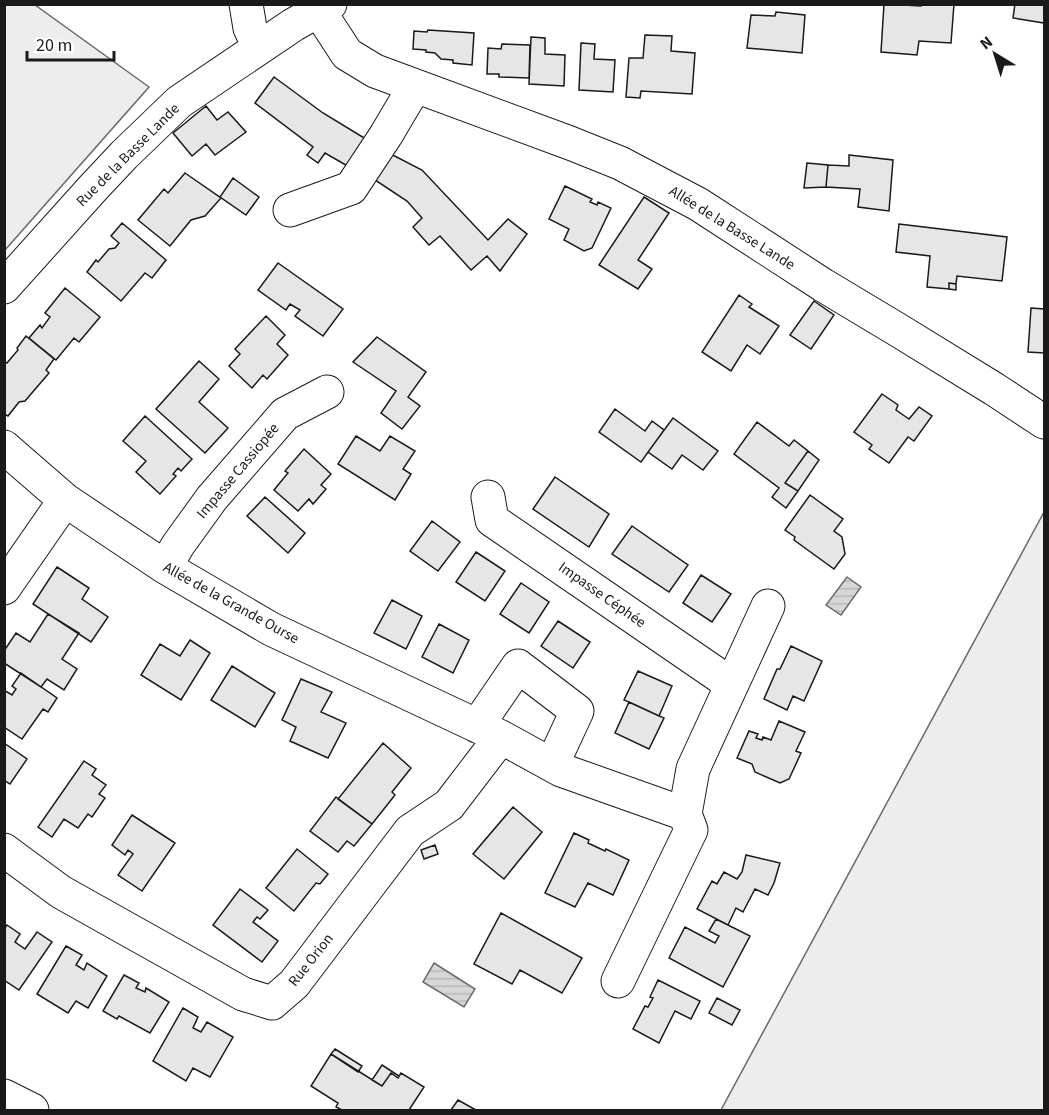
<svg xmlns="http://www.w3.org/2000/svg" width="1049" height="1115" viewBox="0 0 1049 1115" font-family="'Source Sans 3',sans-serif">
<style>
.green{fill:#ededed;stroke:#6a6a6a;stroke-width:1.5}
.water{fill:url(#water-rules);stroke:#6a6a6a;stroke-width:1.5}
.building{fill:#e6e6e6;stroke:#1a1a1a;stroke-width:1.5}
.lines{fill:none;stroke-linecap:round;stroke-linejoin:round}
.minor-casing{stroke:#1a1a1a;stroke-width:35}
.minor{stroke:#fff;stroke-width:33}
.labels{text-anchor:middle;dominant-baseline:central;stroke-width:4.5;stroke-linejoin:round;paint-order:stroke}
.street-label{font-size:15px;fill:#1a1a1a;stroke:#fff}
</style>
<defs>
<pattern id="water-rules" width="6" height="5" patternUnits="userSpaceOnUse" patternTransform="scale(1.5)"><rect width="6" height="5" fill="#d7d7d7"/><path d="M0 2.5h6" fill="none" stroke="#b8b8b8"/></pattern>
</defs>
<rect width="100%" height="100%" fill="#fff"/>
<path class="green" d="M 5,4 L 35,5 L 149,87 L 5,250 Z
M 1044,512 L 1044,1110 L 721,1110 Z"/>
<path class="water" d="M 847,577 L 861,587 L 841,615 L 826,605 Z
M 434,963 L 475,989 L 464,1007 L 423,982 Z"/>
<path class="building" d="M 884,4 L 921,6 L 921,4 L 954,4 L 951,43 L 919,41 L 917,55 L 881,52 Z
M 1015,4 L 1044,4 L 1044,23 L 1013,18 Z
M 776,12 L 805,15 L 802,53 L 747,48 L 751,15 L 775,16 Z
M 428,30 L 474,33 L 472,65 L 453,63 L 453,60 L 441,59 L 435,53 L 426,52 L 426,50 L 413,49 L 414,31 L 427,32 Z
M 645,35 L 672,36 L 671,51 L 695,53 L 692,94 L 641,91 L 640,98 L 626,97 L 629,58 L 643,58 Z
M 531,37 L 545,38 L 545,54 L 565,55 L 564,86 L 529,84 Z
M 581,43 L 595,44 L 594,59 L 615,60 L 613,92 L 579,90 Z
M 502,44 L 530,45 L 529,78 L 499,77 L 499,74 L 487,74 L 488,48 L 501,49 Z
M 274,77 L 323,113 L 374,144 L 351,168 L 325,153 L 318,163 L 307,155 L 313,147 L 255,103 Z
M 206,106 L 217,120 L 228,112 L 246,132 L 215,155 L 206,144 L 192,156 L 173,133 Z
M 383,150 L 422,170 L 488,240 L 508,219 L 527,234 L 500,271 L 487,256 L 471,270 L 440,236 L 429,245 L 413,227 L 422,218 L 407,201 L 366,174 Z
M 849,155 L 893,160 L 889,211 L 858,207 L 860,189 L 826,187 L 828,165 L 849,166 Z
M 807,163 L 828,165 L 826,187 L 804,188 Z
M 185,173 L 221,198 L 205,216 L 191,220 L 170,246 L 138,220 L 164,189 L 168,193 Z
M 233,178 L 259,197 L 246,215 L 220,197 Z
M 565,186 L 592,199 L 590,202 L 597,205 L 598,202 L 611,208 L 592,248 L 584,251 L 564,240 L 569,229 L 549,219 Z
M 644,197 L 669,213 L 638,260 L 652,269 L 638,289 L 599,265 Z
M 122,223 L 166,260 L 152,278 L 145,273 L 121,301 L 87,272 L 96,260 L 98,262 L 109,249 L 115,248 L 119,243 L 111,236 Z
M 899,224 L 1007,237 L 1002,281 L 957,276 L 956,284 L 949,283 L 949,289 L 927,287 L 930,256 L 896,252 Z
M 278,263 L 343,309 L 323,336 L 295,316 L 300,310 L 290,304 L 286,310 L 258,290 Z
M 949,283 L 956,284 L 956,290 L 949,289 Z
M 65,288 L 100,317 L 79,342 L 74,338 L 56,360 L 29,338 L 40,325 L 42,328 L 50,317 L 45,313 Z
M 739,295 L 752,304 L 749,307 L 779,326 L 760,354 L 747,345 L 731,371 L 702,352 Z
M 814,301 L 834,315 L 811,349 L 790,335 Z
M 1031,308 L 1044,309 L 1044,353 L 1028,352 Z
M 266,316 L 285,335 L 277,344 L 288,355 L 267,379 L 263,375 L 252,388 L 229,366 L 240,354 L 235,349 Z
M 26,336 L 54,359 L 46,370 L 49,373 L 25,401 L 19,402 L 8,416 L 4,414 L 4,361 L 7,363 L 18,350 L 17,348 Z
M 377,337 L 426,372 L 408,397 L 420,406 L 402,429 L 381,413 L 396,391 L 353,362 Z
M 199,361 L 219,379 L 199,402 L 228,428 L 205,453 L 156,409 Z
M 882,394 L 898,405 L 896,410 L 909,419 L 919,407 L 932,416 L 914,441 L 908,437 L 889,463 L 869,449 L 872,445 L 854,432 Z
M 615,409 L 645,431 L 652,421 L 664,430 L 641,462 L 599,432 Z
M 145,416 L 192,459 L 181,471 L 178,468 L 173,474 L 176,476 L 160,494 L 136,472 L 146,461 L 123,441 Z
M 673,418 L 718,451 L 703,470 L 682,455 L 672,469 L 648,452 Z
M 757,422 L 789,446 L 794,440 L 808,451 L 785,483 L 798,491 L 786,508 L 772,497 L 779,488 L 734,454 Z
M 356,436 L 380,451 L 390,436 L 415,451 L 403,469 L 411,474 L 395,500 L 338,464 Z
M 304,449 L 331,474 L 321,485 L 326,489 L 313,504 L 309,499 L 298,511 L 274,490 L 288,473 L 285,471 Z
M 808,451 L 819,460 L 798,491 L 785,483 Z
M 555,477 L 609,514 L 589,547 L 533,509 Z
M 810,495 L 843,519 L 834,531 L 842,537 L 845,554 L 834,569 L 794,540 L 795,537 L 785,530 Z
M 265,497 L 305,533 L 288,553 L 247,516 Z
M 432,521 L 460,542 L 438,571 L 410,551 Z
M 632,526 L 688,565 L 669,592 L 612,554 Z
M 476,552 L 505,571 L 485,601 L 456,582 Z
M 57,567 L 89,588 L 82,599 L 108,617 L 91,642 L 33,604 Z
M 701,575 L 731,594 L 712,622 L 683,603 Z
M 521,583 L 549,602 L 529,633 L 500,614 Z
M 392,600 L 422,616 L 406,649 L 374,633 Z
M 48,614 L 79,633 L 62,659 L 77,669 L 64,690 L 47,679 L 41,687 L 4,663 L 4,651 L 16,633 L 30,642 Z
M 558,621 L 590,642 L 573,668 L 541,646 Z
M 439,624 L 469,640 L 453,673 L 422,657 Z
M 190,640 L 210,653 L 181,700 L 141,675 L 160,644 L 180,656 Z
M 791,646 L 822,661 L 804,701 L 793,696 L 787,710 L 764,699 L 777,669 L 780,669 Z
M 232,666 L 275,693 L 255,727 L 211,700 Z
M 638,671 L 672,686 L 659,716 L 624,700 Z
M 21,673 L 57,698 L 48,712 L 43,709 L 22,739 L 4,727 L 4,690 L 12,695 L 16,689 L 12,686 Z
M 301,679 L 332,692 L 321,712 L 346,723 L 328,758 L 290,741 L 296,727 L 282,720 Z
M 629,702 L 664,718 L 649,749 L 615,733 Z
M 779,721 L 805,732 L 796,751 L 801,753 L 789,779 L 780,783 L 755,772 L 752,764 L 737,758 L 749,731 L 758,734 L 756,738 L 762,740 L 763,737 L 771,740 Z
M 4,743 L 27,759 L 10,784 L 4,780 Z
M 383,743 L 411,768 L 392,792 L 395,795 L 372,824 L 338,799 Z
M 84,761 L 96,769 L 92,775 L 106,785 L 99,794 L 105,798 L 92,817 L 88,814 L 78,828 L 64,819 L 52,837 L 38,827 Z
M 336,797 L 372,824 L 354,846 L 347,841 L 338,852 L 310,831 Z
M 513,807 L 542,832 L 504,879 L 473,854 Z
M 132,815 L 175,843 L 142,891 L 118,875 L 133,854 L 128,850 L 125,855 L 112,845 Z
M 574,833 L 589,840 L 588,843 L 605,851 L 606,849 L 629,860 L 613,895 L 588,883 L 575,907 L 545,893 Z
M 435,845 L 438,854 L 424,859 L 421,850 Z
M 297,849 L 328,874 L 320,884 L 316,883 L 294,911 L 266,888 Z
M 746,855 L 780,863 L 774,883 L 768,895 L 755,889 L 743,912 L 736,908 L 728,925 L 697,909 L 712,881 L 717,884 L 724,872 L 737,879 L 742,872 Z
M 240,889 L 268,910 L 260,919 L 257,917 L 253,922 L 278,941 L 262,962 L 213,925 Z
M 501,913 L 582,958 L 562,993 L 520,970 L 512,984 L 474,964 Z
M 716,919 L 750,936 L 723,987 L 669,958 L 685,927 L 715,943 L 719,936 L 709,931 Z
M 7,925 L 20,934 L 15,942 L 25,949 L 37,932 L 52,942 L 19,990 L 4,980 L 4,929 Z
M 66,946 L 82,955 L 76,965 L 84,970 L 87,963 L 107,976 L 88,1008 L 76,1001 L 68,1013 L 37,994 Z
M 124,975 L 139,983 L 136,988 L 145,992 L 146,988 L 169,1002 L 150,1033 L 119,1016 L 117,1019 L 103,1011 Z
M 658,980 L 700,1001 L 691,1019 L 675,1011 L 659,1043 L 633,1029 L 645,1006 L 648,1007 L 653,998 L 650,997 Z
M 717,998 L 740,1010 L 732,1025 L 709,1013 Z
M 183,1008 L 198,1017 L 193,1028 L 201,1032 L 207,1022 L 233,1037 L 210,1077 L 193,1068 L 186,1081 L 153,1061 Z
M 335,1049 L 362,1066 L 358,1072 L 331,1054 Z
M 331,1054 L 382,1086 L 391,1073 L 398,1078 L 401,1073 L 424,1087 L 409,1110 L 342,1110 L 336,1107 L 338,1103 L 311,1086 Z
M 382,1065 L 399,1076 L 398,1078 L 391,1073 L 382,1086 L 372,1080 Z
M 458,1100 L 476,1110 L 451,1110 Z"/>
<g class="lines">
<g class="minor-casing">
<path id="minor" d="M 246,4 L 250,28 L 259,47
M 319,11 L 347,54 L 375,71 L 570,143 L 620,163 L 698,204 L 823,285 L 898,330 L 994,389 L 1044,422
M 290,210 L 351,188 L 386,135 L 415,86
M 4,287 L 93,188 L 124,155 L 179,102 L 293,25 L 330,4
M 4,447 L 65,500 L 165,567 L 271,629 L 501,737 L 561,770 L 685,814 L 691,830 L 618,981
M 488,497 L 492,520 L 731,684
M 165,567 L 178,545 L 212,498 L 285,414 L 327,392
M 4,588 L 65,500
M 477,726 L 518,666 L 577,711 L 552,765
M 685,814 L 693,769 L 768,606
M 4,850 L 61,892 L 243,994 L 272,1003 L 294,984 L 410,831 L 449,805 L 501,737
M 4,1096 L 32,1110"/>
</g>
<use href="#minor" class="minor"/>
</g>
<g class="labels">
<g class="street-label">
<text transform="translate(128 155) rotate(-45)">Rue de la Basse Lande</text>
<text transform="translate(732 228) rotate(32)">Allée de la Basse Lande</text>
<text transform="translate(238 471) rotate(-50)">Impasse Cassiopée</text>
<text transform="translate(602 595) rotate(35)">Impasse Céphée</text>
<text transform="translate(231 603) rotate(29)">Allée de la Grande Ourse</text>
<text transform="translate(311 960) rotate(-52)">Rue Orion</text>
</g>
</g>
<rect width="1049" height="1115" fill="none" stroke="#1a1a1a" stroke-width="12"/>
<g transform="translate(995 54) rotate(322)" stroke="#ffffff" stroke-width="4.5" paint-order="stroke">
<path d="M0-4.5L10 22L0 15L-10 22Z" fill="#1a1a1a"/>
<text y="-9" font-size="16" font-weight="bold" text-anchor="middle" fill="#1a1a1a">N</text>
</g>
<path d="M27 51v9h87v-9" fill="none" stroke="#1a1a1a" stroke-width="3"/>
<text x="36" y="51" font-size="18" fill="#1a1a1a" stroke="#ffffff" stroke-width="4.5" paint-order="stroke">20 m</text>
</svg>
